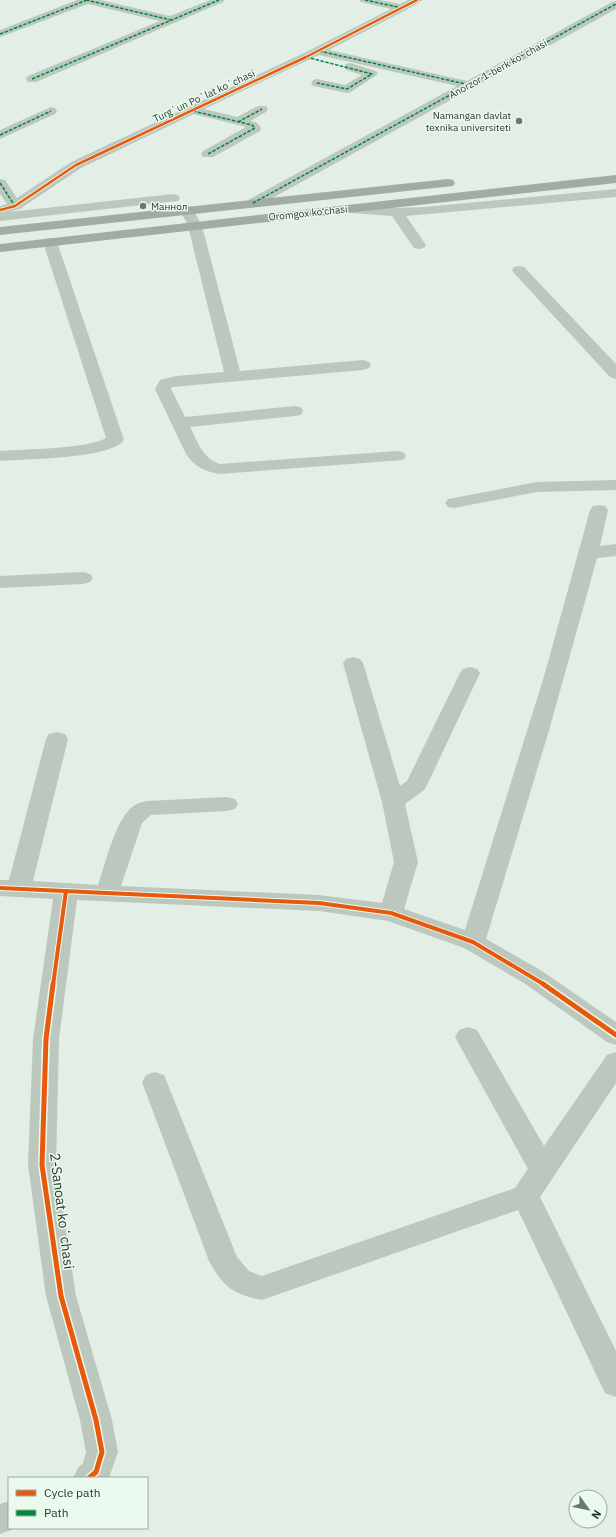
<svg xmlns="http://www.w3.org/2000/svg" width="616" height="1537" viewBox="0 0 616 1537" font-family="'IBM Plex Sans',sans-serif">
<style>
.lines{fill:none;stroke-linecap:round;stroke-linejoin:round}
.minor{fill:#bcc7be;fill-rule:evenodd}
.major{fill:#a1aca2;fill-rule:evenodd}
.quiet{stroke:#00873e;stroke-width:1.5;stroke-dasharray:3.5 1.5;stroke-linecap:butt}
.cycleway-far2-casing{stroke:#ebfaef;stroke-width:4}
.cycleway-far1-casing{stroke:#ebfaef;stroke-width:6}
.cycleway-casing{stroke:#ebfaef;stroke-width:8}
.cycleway-far2{stroke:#e8590c;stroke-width:2.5}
.cycleway-far1{stroke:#e8590c;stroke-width:4}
.cycleway{stroke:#e8590c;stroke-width:5}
.poi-dot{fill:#6b786c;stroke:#ebfaef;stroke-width:1.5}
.labels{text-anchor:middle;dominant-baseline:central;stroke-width:3;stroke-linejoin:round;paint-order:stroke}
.far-street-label{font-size:10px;fill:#2a382a;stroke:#ebfaef}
.far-poi-label{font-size:10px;fill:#2a382a;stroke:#ebfaef;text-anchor:end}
.near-street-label{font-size:14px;fill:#2a382a;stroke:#ebfaef}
</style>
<rect width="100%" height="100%" fill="#e3eee6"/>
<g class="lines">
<path class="minor" d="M 77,0 L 100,0 L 170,16 L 210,0 L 225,0 L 223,2 L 36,82 L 28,82 L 26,79 L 28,76 L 160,21 L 88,4 L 0,37 L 0,30 Z
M 359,0 L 380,0 L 400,4 L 408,0 L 423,0 L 406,10 L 329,50 L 467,81 L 612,2 L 616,1 L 616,9 L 258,206 L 253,207 L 248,206 L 246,203 L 248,200 L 457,86 L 319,55 L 204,109 L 237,117 L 258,106 L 266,106 L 268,109 L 266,112 L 250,121 C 256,122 258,123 261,128 L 260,131 L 213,157 L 203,157 L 201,154 L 203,151 L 246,127 L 194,114 L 81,168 L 20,209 L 9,212 L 173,194 L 178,195 L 180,198 L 178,201 L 0,221 L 0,206 L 7,204 L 0,194 L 0,179 L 5,180 L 17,198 L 71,162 L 302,54 L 391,9 L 361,2 Z
M 350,63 L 376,71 L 378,74 L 351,92 L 347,93 L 313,86 L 311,83 L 313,80 L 317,79 L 345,85 L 362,75 L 346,70 L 344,67 L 346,64 Z
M 51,107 L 55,108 L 57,111 L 55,114 L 0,139 L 0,130 Z
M 616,189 L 616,197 L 406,216 L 426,245 L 424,248 L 419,249 L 414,248 L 392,216 L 353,213 L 348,212 L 346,209 L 348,206 L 353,205 L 396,208 L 424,207 Z
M 187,206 L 192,207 L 202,226 L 240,371 L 363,360 L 369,362 L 371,365 L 369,368 L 363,370 L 172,387 L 171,389 L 185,417 L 295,406 L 301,407 L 303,411 L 301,415 L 295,416 L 190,427 C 198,442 202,458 220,464 L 397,451 L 403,452 L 406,456 L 403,460 L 219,474 C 204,471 195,467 186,454 L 155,389 L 160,380 L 176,376 L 224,372 L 188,226 L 180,210 L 182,207 Z
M 50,238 L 55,239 L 57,242 L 124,440 C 111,459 24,459 0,461 L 0,451 C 24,449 87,449 106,438 L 43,242 L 45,239 Z
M 519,266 L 524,267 L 616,364 L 616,379 L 610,377 L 514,273 L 512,270 L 514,267 Z
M 616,480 L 616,490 L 537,492 L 454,508 L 448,507 L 445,503 L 448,499 L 454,498 L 537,482 Z
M 599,505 L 605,506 L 608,510 L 600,546 L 616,544 L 616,556 L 597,558 L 550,727 L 486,939 L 542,971 L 616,1022 L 616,1045 L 607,1042 L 524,983 L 464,948 L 388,921 L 319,911 L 77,900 L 59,1039 L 56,1165 L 76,1296 L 112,1420 L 118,1452 L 109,1478 L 73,1478 L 78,1468 L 83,1463 L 86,1452 L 80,1420 L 46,1296 L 28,1165 L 33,1039 L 53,899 L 0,896 L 0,880 L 9,880 L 46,739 L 49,734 L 57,732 L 65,734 L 68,739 L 33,881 L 98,885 C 105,864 115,823 130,809 C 135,804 141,802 147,801 L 227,797 L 235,799 L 238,804 L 235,809 L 227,811 L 151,815 L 142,823 L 121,886 L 319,895 L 382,903 L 394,862 L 382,802 L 343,663 L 346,659 L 353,657 L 360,659 L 363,663 L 400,786 L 407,781 L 460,673 L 463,669 L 470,667 L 477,669 L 480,673 L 427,785 L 424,790 L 405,804 L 418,862 L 404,909 L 465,930 L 545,673 L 590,510 L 593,506 Z
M 83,572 L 90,574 L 93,578 L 90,582 L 83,584 L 0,588 L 0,576 Z
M 468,1027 L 477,1030 L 544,1146 L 607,1055 L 616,1052 L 616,1083 L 540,1197 L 616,1351 L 616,1397 L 605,1393 L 518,1210 L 262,1300 C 233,1294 223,1287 209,1261 L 142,1082 L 146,1075 L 155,1072 L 164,1075 L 237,1257 L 249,1271 L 262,1276 L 515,1188 L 528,1169 L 455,1037 L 459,1030 Z
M 9,1501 L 9,1528 L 17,1528 L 0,1534 L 0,1504 Z"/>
<path class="major" d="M 616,175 L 616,183 L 0,252 L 0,244 Z
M 448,179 L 453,180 L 455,183 L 453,186 L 0,235 L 0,227 Z"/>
<path class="quiet" d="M 86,0 L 171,20
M 365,0 L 402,8
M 0,34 L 87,0
M 319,51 L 470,85
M 306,57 L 372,74 L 347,89 L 317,83
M 32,79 L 219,0
M 193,111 L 252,125 L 255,128 L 208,154
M 238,122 L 262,109
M 0,135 L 51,111
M 0,183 L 15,206
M 253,203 L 616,4"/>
<g class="cycleway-far2-casing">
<path id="cycleway-far2" d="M 0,210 L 15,206 L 76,165 L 306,57 L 417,0"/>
</g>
<g class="cycleway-far1-casing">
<path id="cycleway-far1" d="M 0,888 L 319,903 L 391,913 L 473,942 L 545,985
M 53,985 L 66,891"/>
</g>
<g class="cycleway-casing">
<path id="cycleway" d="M 53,984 L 46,1039 L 42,1165 L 61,1296 L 96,1420 L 102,1452 L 96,1472 L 89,1478
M 543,984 L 616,1035"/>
</g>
<use href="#cycleway-far2" class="cycleway-far2"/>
<use href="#cycleway-far1" class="cycleway-far1"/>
<use href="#cycleway" class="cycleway"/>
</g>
<g class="poi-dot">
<circle cx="519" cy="121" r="4"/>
<circle cx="143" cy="206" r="4"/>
</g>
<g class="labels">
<g class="far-street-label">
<text transform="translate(498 69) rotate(-29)">Anorzor 1-berk koʻchasi</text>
<text transform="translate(204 96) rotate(-25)">Turgʻun Poʻlat koʻchasi</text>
<text transform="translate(308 213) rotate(-6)">Oromgox ko‘chasi</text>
</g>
<g class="far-poi-label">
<text x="511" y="115">Namangan davlat<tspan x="511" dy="12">texnika universiteti</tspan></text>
<text x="151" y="206" text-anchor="start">Маннол</text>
</g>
<g class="near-street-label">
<text transform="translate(62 1211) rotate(83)">2-Sanoat koʻchasi</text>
</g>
</g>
<rect x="8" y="1477" width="140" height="52" fill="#ebfaef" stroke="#9eaca0"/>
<rect x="16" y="1490" width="20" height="6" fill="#e8590c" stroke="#9eaca0"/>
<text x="44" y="1497" font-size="12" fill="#2a382a">Cycle path</text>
<rect x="16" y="1510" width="20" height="6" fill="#00873e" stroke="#9eaca0"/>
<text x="44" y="1517" font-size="12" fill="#2a382a">Path</text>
<g transform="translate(588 1509) rotate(123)"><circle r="19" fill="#ebfaef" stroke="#9eaca0"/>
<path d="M0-3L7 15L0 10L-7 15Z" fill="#6b786c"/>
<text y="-6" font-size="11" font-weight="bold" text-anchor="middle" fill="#2a382a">N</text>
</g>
</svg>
